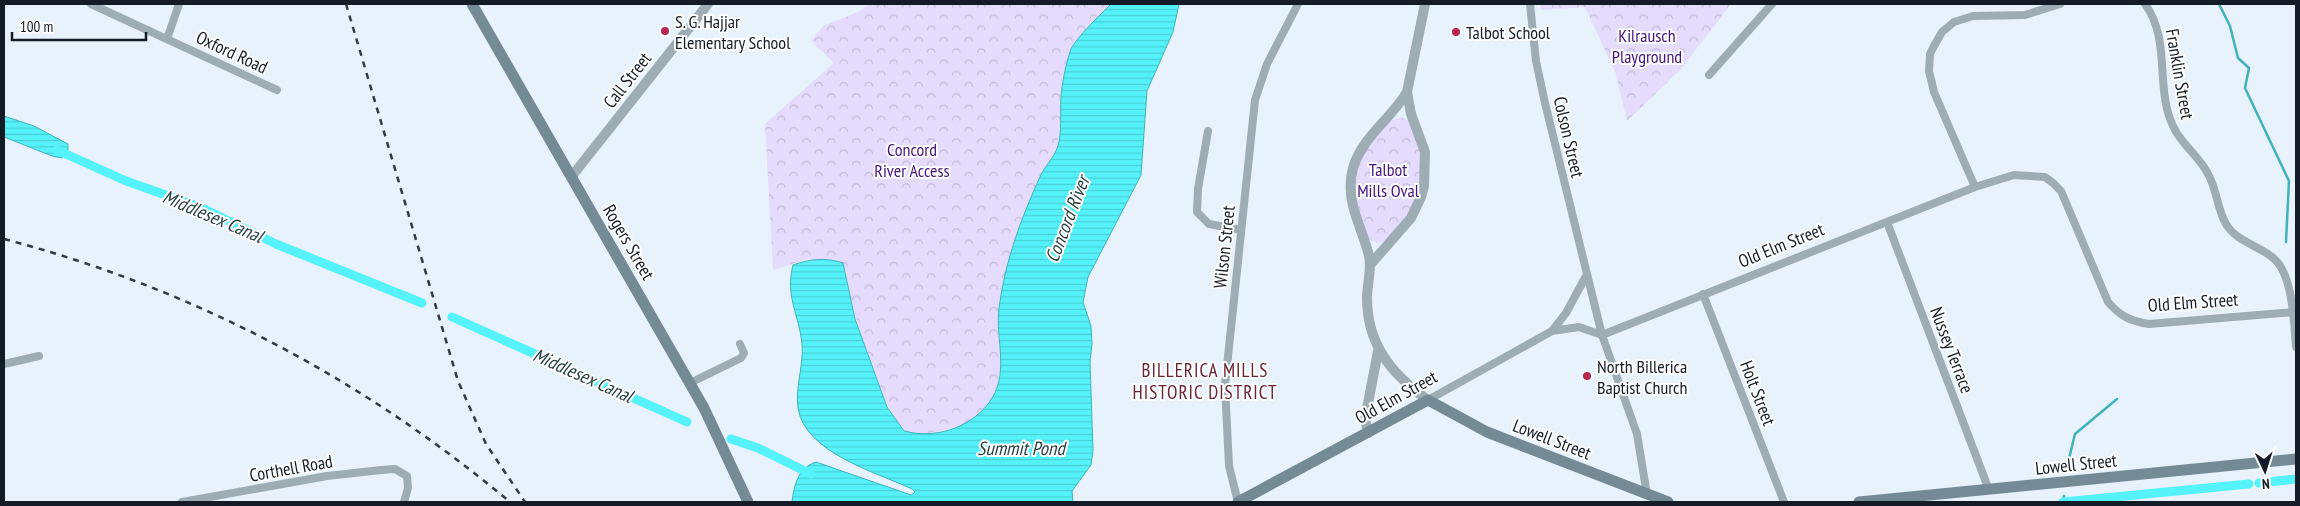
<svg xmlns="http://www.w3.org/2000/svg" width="2300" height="506" viewBox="0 0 2300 506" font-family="'PT Sans Narrow',sans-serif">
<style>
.park{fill:url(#park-crowns)}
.water{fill:url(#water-rules);stroke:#41b2ba}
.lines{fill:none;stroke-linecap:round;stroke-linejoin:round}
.stream{stroke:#41b2ba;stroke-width:2.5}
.canal{stroke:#55f2fa;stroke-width:9}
.minor{stroke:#9dadb3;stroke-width:8}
.tertiary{stroke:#9dadb3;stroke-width:10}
.secondary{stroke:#748b95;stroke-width:11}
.rail{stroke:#323b45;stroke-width:2.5;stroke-dasharray:6 6;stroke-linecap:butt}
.poi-dot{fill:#b7264f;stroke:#fefefe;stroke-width:2}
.labels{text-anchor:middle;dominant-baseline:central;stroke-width:4;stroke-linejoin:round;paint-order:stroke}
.poi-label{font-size:18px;fill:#131c26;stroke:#fefefe;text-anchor:start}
.park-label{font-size:18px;fill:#44157d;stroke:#fefefe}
.street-label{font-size:18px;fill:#131c26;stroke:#fefefe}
.water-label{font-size:19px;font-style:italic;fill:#294344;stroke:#fefefe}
.neighbourhood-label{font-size:19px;letter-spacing:1px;fill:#692433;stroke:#fefefe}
</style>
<defs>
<pattern id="park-crowns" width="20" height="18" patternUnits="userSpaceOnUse" patternTransform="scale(1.25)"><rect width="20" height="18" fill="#e4dbfd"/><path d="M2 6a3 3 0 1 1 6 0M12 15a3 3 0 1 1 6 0" fill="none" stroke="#c3bbd9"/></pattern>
<pattern id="water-rules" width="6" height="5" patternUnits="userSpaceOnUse" patternTransform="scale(1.25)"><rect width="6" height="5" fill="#55f2fa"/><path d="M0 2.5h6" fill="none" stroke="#49cfd6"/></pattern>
</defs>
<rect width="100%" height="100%" fill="#e8f2fd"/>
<path class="park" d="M 869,4 L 1111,4 L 1072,48 L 1062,91 L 1058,147 L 1040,176 L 999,310 L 1001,365 L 997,387 L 989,403 L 971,421 L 957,428 L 919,435 L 904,431 C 885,405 881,388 870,359 C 859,329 849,302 846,270 L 808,259 L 773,270 L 765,124 L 834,63 L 811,41 L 823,26 L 858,12 Z
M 1540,4 L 1731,4 L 1681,69 L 1627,121 L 1616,74 L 1585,7 L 1541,10 Z
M 1402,117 L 1410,122 L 1421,141 L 1421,197 L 1391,240 L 1377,243 L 1362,236 L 1353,210 L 1356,159 L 1389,121 Z"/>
<path class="water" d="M 1111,4 L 1179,4 L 1173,32 L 1147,91 L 1141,175 L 1088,277 L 1083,302 L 1091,326 L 1092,343 L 1090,362 L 1093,451 L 1091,465 L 1072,491 L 1073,502 L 792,502 C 794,485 798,468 816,462 L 911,495 L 915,492 L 912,489 C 876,472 805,453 798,408 C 795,387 804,365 802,344 C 799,314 785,297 793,265 C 810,259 825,257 843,263 L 855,319 L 887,407 L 904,431 C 934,439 968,429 988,404 C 1011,375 995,340 999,308 C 1005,262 1020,221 1039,179 C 1043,168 1054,158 1058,146 C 1062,132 1060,112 1061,97 C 1062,83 1066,63 1071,49 C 1076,38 1101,14 1111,4 Z
M 4,116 L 34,126 L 68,144 L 68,149 L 62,158 L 52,156 L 4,137 Z"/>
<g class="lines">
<path class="stream" d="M 2219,4 L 2230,26 L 2238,58 L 2249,68 L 2245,88 L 2289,181 L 2286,242
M 2066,471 L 2075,434 L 2117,399
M 2063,502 L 2064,496"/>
<path class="canal" d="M 57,150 L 126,181 L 200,207 L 276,244 L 422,303
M 452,317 L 687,422
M 731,439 L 758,448 L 811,474
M 2259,483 L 2296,479
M 2063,502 L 2249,484"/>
<path class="minor" d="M 91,4 L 277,90
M 1530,4 L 1536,61 L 1545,103 L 1602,335 L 1637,434 L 1647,495
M 2145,4 C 2172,41 2154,89 2174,128 C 2182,145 2200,157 2208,174 C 2217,189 2217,209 2226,224 C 2236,241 2257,245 2272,257 C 2293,272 2294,323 2296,347
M 167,39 L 179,4
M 1709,75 L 1772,4
M 1208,131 L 1198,189 L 1197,212 L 1209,224 L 1241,230
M 1975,187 L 1934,92 L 1929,71 L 1930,54 L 1934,46 L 1942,32 L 1954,22 L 1973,16 L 2025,15 L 2060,4
M 1887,222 L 1989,490
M 1703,294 L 1784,502
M 1552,331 L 1566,313 L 1586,276
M 4,364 L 39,356
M 690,383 L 741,358 L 744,353 L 740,344
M 1428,400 L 1552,331 L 1579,327 L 1602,335 L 1975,187 L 2014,175 L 2045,177 L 2053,183 L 2061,191 L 2108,302 C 2120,316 2130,321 2149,324 L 2293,312
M 182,502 L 327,476 L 381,470 L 395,469 L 407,476 L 408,488 L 404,502
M 1238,502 L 1229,466 L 1225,385 L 1255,100 L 1267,64 L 1298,4"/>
<path class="tertiary" d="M 1407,92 C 1391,119 1362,137 1353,168 C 1344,201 1362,226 1369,256 C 1372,270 1367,284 1367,298 C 1367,344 1391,374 1428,400
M 572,176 L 708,4
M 1370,265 L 1411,218 L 1421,197 L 1424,186 L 1425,152 L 1411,114 L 1407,92 L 1425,4
M 1368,433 L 1365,419 L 1378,351"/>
<path class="secondary" d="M 472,4 L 704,408 L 748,502
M 1238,502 L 1428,400 L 1487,432 L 1668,502
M 1859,502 L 2296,459"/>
<path class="rail" d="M 346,4 L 458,381 L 486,444 L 525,502
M 4,239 C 191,288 362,378 510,502"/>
</g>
<g class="poi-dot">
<circle cx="665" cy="31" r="5"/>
<circle cx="1456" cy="32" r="5"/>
<circle cx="1587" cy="376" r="5"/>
</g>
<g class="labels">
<g class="poi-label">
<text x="675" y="21">S. G. Hajjar<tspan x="675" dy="21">Elementary School</tspan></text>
<text x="1466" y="32">Talbot School</text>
<text x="1597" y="366">North Billerica<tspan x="1597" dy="21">Baptist Church</tspan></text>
</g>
<g class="park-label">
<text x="1647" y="35">Kilrausch<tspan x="1647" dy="21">Playground</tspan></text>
<text x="912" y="149">Concord<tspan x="912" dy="21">River Access</tspan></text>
<text x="1388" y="169">Talbot<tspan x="1388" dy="21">Mills Oval</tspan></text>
</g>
<g class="street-label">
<text transform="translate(232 52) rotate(25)">Oxford Road</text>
<text transform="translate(2180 74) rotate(80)">Franklin Street</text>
<text transform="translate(627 80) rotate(-52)">Call Street</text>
<text transform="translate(1569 137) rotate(77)">Colson Street</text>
<text transform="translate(629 242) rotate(60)">Rogers Street</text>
<text transform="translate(1781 245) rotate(-22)">Old Elm Street</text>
<text transform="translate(1224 247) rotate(-84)">Wilson Street</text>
<text transform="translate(2193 302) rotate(-4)">Old Elm Street</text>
<text transform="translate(1952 350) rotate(69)">Nussey Terrace</text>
<text transform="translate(1758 393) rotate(69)">Holt Street</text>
<text transform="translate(1396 397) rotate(-29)">Old Elm Street</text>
<text transform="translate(1552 439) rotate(21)">Lowell Street</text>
<text transform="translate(2076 464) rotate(-6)">Lowell Street</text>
<text transform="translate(291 468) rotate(-10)">Corthell Road</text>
</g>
<g class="water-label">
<text transform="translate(213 216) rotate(23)">Middlesex Canal</text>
<text transform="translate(1067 219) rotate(-69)">Concord River</text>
<text transform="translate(583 375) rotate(24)">Middlesex Canal</text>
<text x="1021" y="448">Summit Pond</text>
</g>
<g class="neighbourhood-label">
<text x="1205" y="370">BILLERICA MILLS<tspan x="1205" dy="22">HISTORIC DISTRICT</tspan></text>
</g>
</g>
<rect width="2300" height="506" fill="none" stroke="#131c26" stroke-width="10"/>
<g transform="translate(2265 471) rotate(176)" stroke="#fefefe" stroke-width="4" paint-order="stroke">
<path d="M0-4L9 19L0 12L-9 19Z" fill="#131c26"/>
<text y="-8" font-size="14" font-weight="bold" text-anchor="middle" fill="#131c26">N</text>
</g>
<path d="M12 32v8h134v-8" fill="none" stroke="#131c26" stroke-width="2.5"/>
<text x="20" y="32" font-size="15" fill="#131c26" stroke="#fefefe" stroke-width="4" paint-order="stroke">100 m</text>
</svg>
